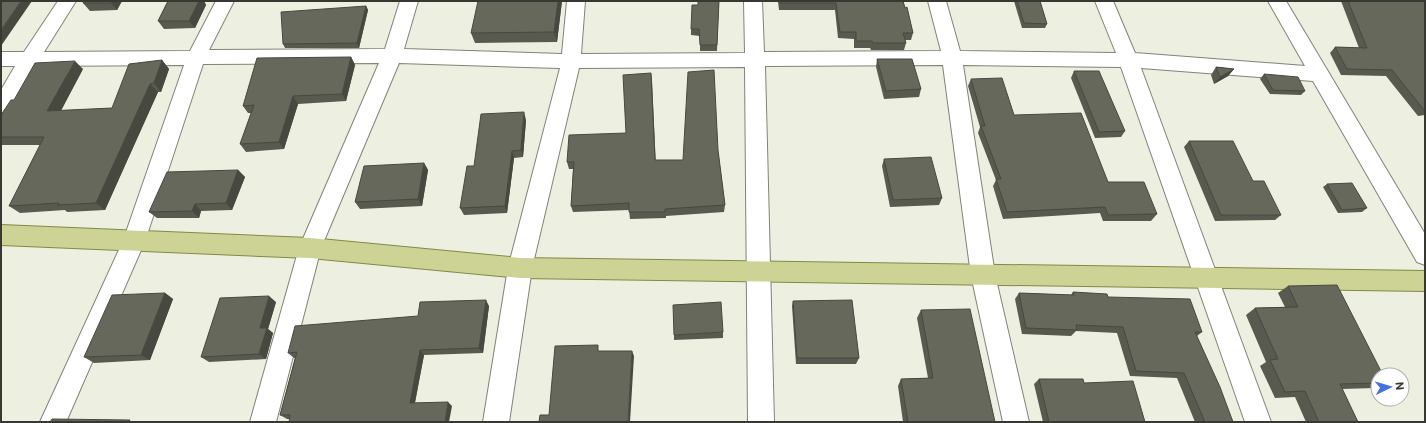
<svg xmlns="http://www.w3.org/2000/svg" width="1426" height="423" viewBox="0 0 1426 423" font-family="Commissioner,sans-serif">
<style>
.lines{fill:none;stroke-linecap:round;stroke-linejoin:round}
.minor-casing{stroke:#818376;stroke-width:2}
.major-casing{stroke:#828945;stroke-width:2}
.minor{fill:#fff;fill-rule:evenodd}
.major{fill:#cdd395;fill-rule:evenodd}
.wall{fill:#58594f}
.shaded-wall{fill:#474940}
.building{fill:#66685c;stroke:#474940}
</style>
<rect width="100%" height="100%" fill="#edf0e1"/>
<g class="lines">
<g class="minor-casing">
<path id="minor" d="M 58,1 L 76,1 L 44,52 L 190,51 L 216,1 L 234,1 L 209,50 L 385,49 L 400,1 L 418,1 L 404,49 L 562,54 L 567,1 L 585,1 L 581,54 L 745,53 L 744,1 L 762,1 L 764,52 L 941,51 L 928,1 L 946,1 L 960,51 L 1116,53 L 1095,1 L 1113,1 L 1135,53 L 1305,66 L 1268,1 L 1286,1 L 1425,234 L 1425,265 L 1417,262 L 1313,81 L 1141,68 L 1271,422 L 1245,422 L 1121,67 L 963,65 L 995,275 L 1029,422 L 1003,422 L 971,275 L 943,65 L 765,66 L 774,422 L 748,422 L 745,67 L 579,68 L 532,268 L 509,422 L 483,422 L 508,268 L 560,68 L 399,63 L 321,248 L 276,422 L 250,422 L 299,248 L 379,63 L 203,64 L 145,241 L 66,422 L 40,422 L 123,241 L 184,65 L 35,66 L 8,113 L 1,116 L 1,90 L 15,66 L 1,66 L 1,52 L 24,52 Z"/>
</g>
<g class="major-casing">
<path id="major" d="M 1,225 L 310,238 L 520,258 L 1425,271 L 1425,291 L 520,278 L 310,258 L 1,245 Z"/>
</g>
<use href="#minor" class="minor"/>
<use href="#major" class="major"/>
</g>
<path class="wall" d="M 122,1 L 117,10 L 90,11 L 83,3 Z
M 168,1 L 204,1 L 206,5 L 195,28 L 164,29 L 158,21 Z
M 562,1 L 557,42 L 475,43 L 471,33 Z
M 719,1 L 717,51 L 700,51 L 700,36 L 691,35 L 691,29 L 698,5 Z
M 778,1 L 903,1 L 913,33 L 911,40 L 905,40 L 906,43 L 904,50 L 871,50 L 870,48 L 854,48 L 854,39 L 838,38 L 835,10 L 779,10 Z
M 1014,1 L 1040,1 L 1047,24 L 1045,28 L 1022,28 Z
M 1341,1 L 1425,1 L 1425,115 L 1418,116 L 1386,76 L 1341,75 L 1330,53 L 1335,47 L 1359,48 Z
M 366,6 L 368,10 L 359,48 L 285,48 L 283,44 Z
M 351,57 L 355,65 L 346,101 L 298,104 L 284,149 L 246,152 L 240,144 L 251,113 L 248,113 L 243,106 Z
M 877,59 L 921,89 L 919,97 L 884,99 L 876,67 Z
M 162,60 L 169,69 L 161,92 L 158,92 L 105,210 L 67,212 L 65,210 L 20,213 L 9,206 L 40,145 L 1,145 L 1,115 L 14,100 L 83,69 L 61,111 L 112,108 Z
M 1216,67 L 1234,69 L 1228,76 L 1214,84 L 1211,75 Z
M 1074,71 L 1125,131 L 1121,137 L 1095,138 L 1071,78 Z
M 651,73 L 655,160 L 683,160 L 718,150 L 725,205 L 724,212 L 666,216 L 666,218 L 630,219 L 629,210 L 573,212 L 571,206 L 573,169 L 569,169 L 567,162 L 626,133 Z
M 1264,74 L 1305,91 L 1301,95 L 1270,94 L 1260,79 Z
M 971,79 L 1014,115 L 1108,182 L 1157,214 L 1151,221 L 1103,221 L 1100,213 L 1003,219 L 993,186 L 996,180 L 978,133 L 980,127 L 968,86 Z
M 526,120 L 523,157 L 514,158 L 507,213 L 464,215 L 460,208 L 474,166 Z
M 1189,141 L 1253,181 L 1281,215 L 1275,220 L 1215,221 L 1184,147 Z
M 884,159 L 942,198 L 939,205 L 890,207 L 882,166 Z
M 424,163 L 428,170 L 422,206 L 360,209 L 355,202 Z
M 238,170 L 245,177 L 232,210 L 201,211 L 199,218 L 157,218 L 149,212 Z
M 1327,184 L 1367,208 L 1362,212 L 1338,213 L 1323,187 Z
M 1288,286 L 1378,375 L 1378,387 L 1375,388 L 1342,389 L 1358,422 L 1306,422 L 1295,397 L 1275,398 L 1260,366 L 1266,362 L 1246,315 L 1255,308 L 1285,307 L 1278,293 Z
M 1073,292 L 1108,297 L 1202,332 L 1197,336 L 1233,422 L 1195,422 L 1177,378 L 1130,376 L 1117,333 L 1076,331 L 1071,336 L 1022,334 L 1015,299 L 1019,293 L 1071,295 Z
M 165,293 L 173,299 L 150,360 L 94,363 L 84,357 Z
M 793,301 L 859,358 L 856,364 L 796,364 L 792,306 Z
M 276,302 L 268,329 L 273,333 L 266,359 L 209,362 L 201,357 Z
M 489,306 L 483,353 L 424,355 L 415,403 L 452,406 L 289,419 L 287,419 L 280,415 L 295,358 L 294,358 L 288,353 Z
M 921,310 L 995,422 L 903,422 L 898,386 L 901,379 L 928,378 L 917,318 Z
M 723,332 L 723,338 L 674,340 L 674,335 Z
M 1039,379 L 1084,383 L 1145,422 L 1043,422 L 1034,384 Z"/>
<path class="shaded-wall" d="M 21,1 L 32,1 L 1,46 L 1,30 Z
M 112,1 L 122,1 L 117,10 L 111,3 Z
M 199,1 L 204,1 L 206,5 L 195,28 L 189,21 Z
M 558,1 L 562,1 L 557,42 L 554,32 Z
M 366,6 L 368,10 L 359,48 L 357,43 Z
M 351,57 L 355,65 L 346,101 L 342,94 Z
M 162,60 L 169,69 L 161,92 L 154,83 Z
M 75,61 L 83,69 L 56,119 L 47,111 Z
M 1234,69 L 1228,76 L 1214,84 L 1220,77 Z
M 651,73 L 652,80 L 656,167 L 655,160 Z
M 150,84 L 158,92 L 105,210 L 96,203 Z
M 293,96 L 298,104 L 284,149 L 279,142 Z
M 524,112 L 526,120 L 523,157 L 521,150 Z
M 512,151 L 514,158 L 507,213 L 505,206 Z
M 424,163 L 428,170 L 422,206 L 418,199 Z
M 238,170 L 245,177 L 232,210 L 226,203 Z
M 195,204 L 201,211 L 199,218 L 192,211 Z
M 165,293 L 173,299 L 150,360 L 141,355 Z
M 269,296 L 276,302 L 268,329 L 273,333 L 266,359 L 259,354 L 260,328 Z
M 486,300 L 489,306 L 483,353 L 479,348 Z
M 420,350 L 424,355 L 414,407 L 410,403 Z
M 632,351 L 634,356 L 630,422 L 628,422 Z
M 448,402 L 452,406 L 449,422 L 445,422 Z"/>
<path class="building" d="M 1,1 L 21,1 L 1,30 Z
M 84,1 L 112,1 L 111,3 L 83,3 Z
M 168,1 L 199,1 L 189,21 L 158,21 Z
M 478,1 L 558,1 L 554,32 L 471,33 Z
M 698,1 L 719,1 L 717,45 L 700,45 L 699,29 L 691,29 L 692,5 L 698,5 Z
M 779,1 L 903,1 L 905,8 L 907,7 L 913,33 L 903,33 L 906,43 L 873,43 L 872,41 L 856,41 L 856,32 L 840,32 L 836,3 L 779,3 Z
M 1017,1 L 1040,1 L 1047,24 L 1024,23 Z
M 1348,1 L 1425,1 L 1425,110 L 1424,110 L 1392,70 L 1347,69 L 1335,47 L 1367,48 Z
M 366,6 L 357,43 L 283,44 L 281,12 Z
M 351,57 L 342,94 L 293,96 L 279,142 L 240,144 L 254,105 L 243,106 L 257,58 Z
M 877,59 L 912,59 L 921,89 L 886,91 Z
M 162,60 L 154,83 L 150,84 L 96,203 L 58,205 L 59,203 L 9,206 L 44,137 L 1,137 L 1,115 L 11,100 L 14,100 L 35,63 L 75,61 L 47,111 L 112,108 L 129,64 Z
M 1216,67 L 1234,69 L 1220,77 Z
M 714,70 L 718,150 L 725,205 L 665,209 L 665,212 L 629,212 L 629,203 L 571,206 L 574,162 L 567,162 L 569,135 L 626,133 L 623,75 L 651,73 L 655,160 L 683,160 L 688,72 Z
M 1074,71 L 1099,71 L 1125,131 L 1099,132 Z
M 1264,74 L 1298,77 L 1305,91 L 1273,90 Z
M 1002,78 L 1014,115 L 1081,113 L 1108,182 L 1144,182 L 1157,214 L 1108,215 L 1105,207 L 1007,212 L 996,179 L 1001,179 L 981,126 L 985,126 L 971,79 Z
M 524,112 L 521,150 L 512,151 L 505,206 L 460,208 L 467,166 L 474,166 L 481,114 Z
M 1189,141 L 1233,141 L 1253,181 L 1264,181 L 1281,215 L 1221,215 Z
M 931,157 L 942,198 L 893,200 L 884,159 Z
M 424,163 L 418,199 L 355,202 L 364,166 Z
M 238,170 L 226,203 L 195,204 L 192,211 L 149,212 L 167,172 Z
M 1352,183 L 1367,208 L 1342,210 L 1327,184 Z
M 1337,285 L 1383,375 L 1378,375 L 1378,383 L 1340,384 L 1358,422 L 1319,422 L 1305,391 L 1285,392 L 1270,360 L 1278,359 L 1255,308 L 1298,307 L 1288,286 Z
M 1073,292 L 1107,294 L 1108,297 L 1190,299 L 1202,332 L 1195,332 L 1220,387 L 1233,422 L 1205,422 L 1184,373 L 1136,371 L 1123,327 L 1076,325 L 1077,330 L 1026,328 L 1019,293 L 1074,295 Z
M 165,293 L 141,355 L 84,357 L 112,295 Z
M 269,296 L 260,328 L 267,328 L 259,354 L 201,357 L 220,298 Z
M 486,300 L 479,348 L 420,350 L 410,403 L 448,402 L 445,422 L 289,422 L 290,415 L 280,415 L 297,352 L 288,353 L 295,326 L 418,316 L 420,302 Z
M 852,300 L 859,358 L 797,358 L 793,301 Z
M 721,302 L 723,332 L 674,335 L 673,305 Z
M 970,309 L 995,422 L 908,422 L 901,379 L 933,378 L 921,310 Z
M 598,345 L 598,351 L 632,351 L 628,422 L 539,422 L 540,415 L 549,415 L 555,346 Z
M 1039,379 L 1083,379 L 1084,383 L 1133,381 L 1145,422 L 1049,422 Z
M 52,419 L 130,420 L 129,422 L 50,422 Z"/>
<rect width="1426" height="423" fill="none" stroke="#373832" stroke-width="4"/>
<g transform="translate(1390 387) rotate(85)"><circle r="19" fill="#ffffff" stroke="#afafad"/>
<path d="M0-3L7 15L0 10L-7 15Z" fill="#4372e4"/>
<text y="-6" font-size="11" font-weight="bold" text-anchor="middle" fill="#373832">N</text>
</g>
</svg>
